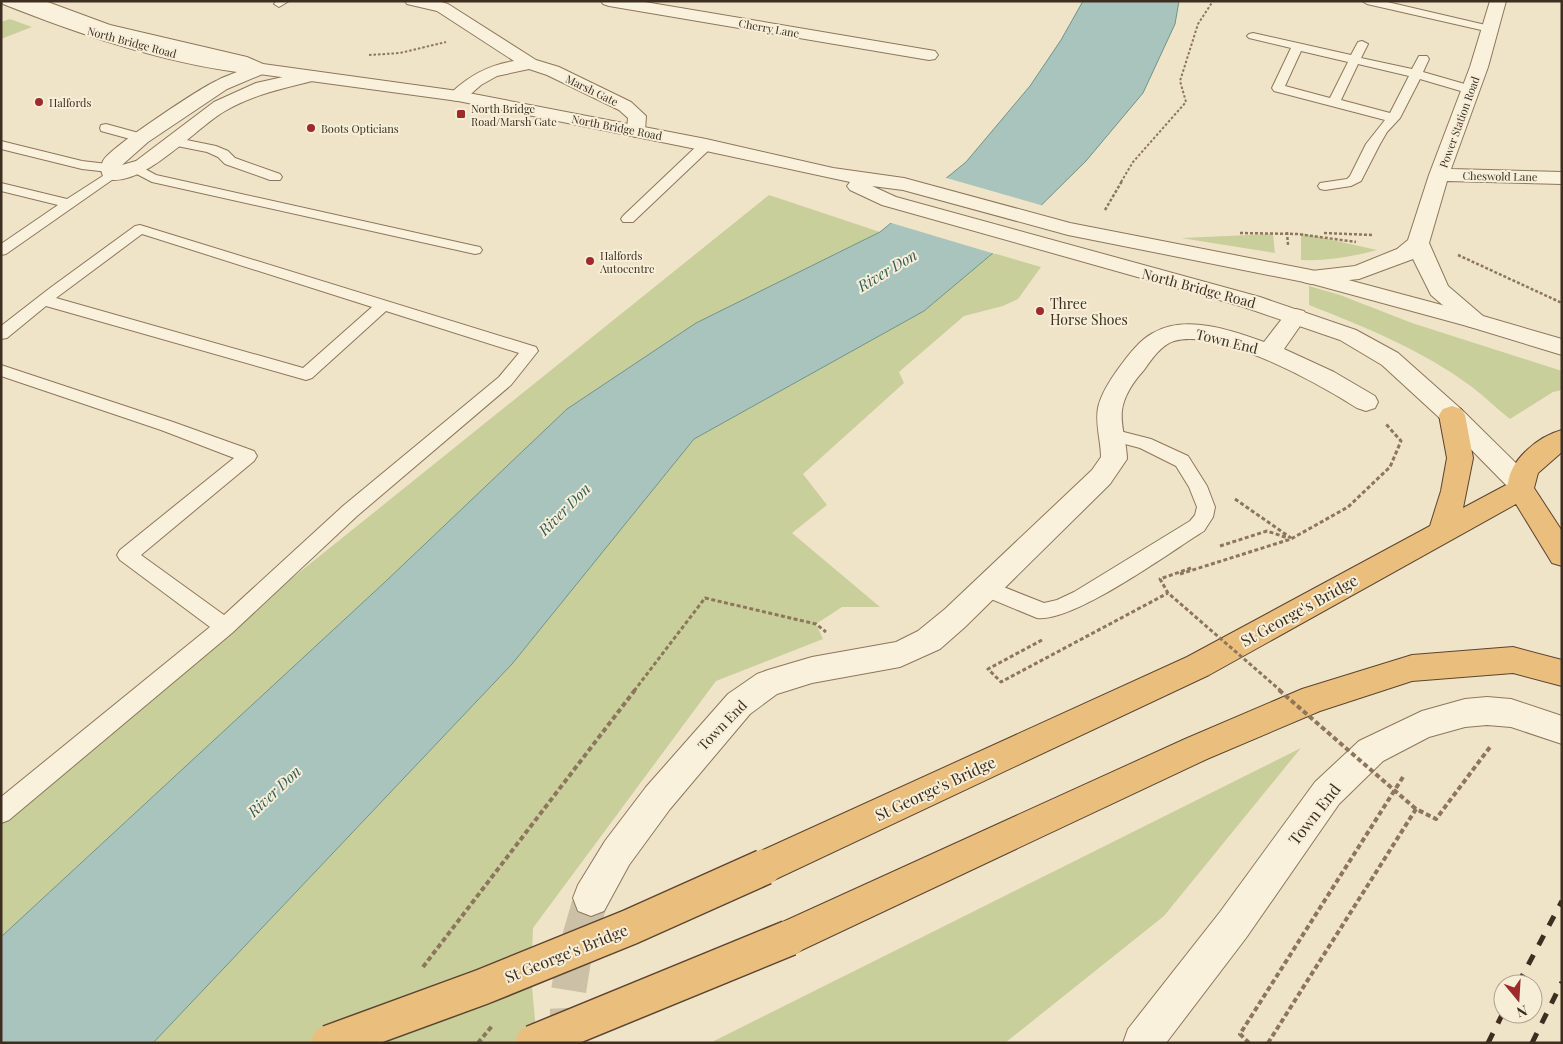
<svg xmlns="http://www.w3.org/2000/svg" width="1563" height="1044" viewBox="0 0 1563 1044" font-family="'Playfair Display',serif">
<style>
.green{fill:#c9cf9b}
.water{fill:#a9c4bc;stroke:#6f938a}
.pier{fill:#f0e4c8}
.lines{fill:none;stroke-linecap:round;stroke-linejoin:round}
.minor-tunnel{stroke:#ccc0a6;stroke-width:35;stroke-dasharray:35 18;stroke-linecap:butt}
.service-casing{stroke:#8d765c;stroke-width:2}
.minor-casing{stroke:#8d765c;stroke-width:2}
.tertiary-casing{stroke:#8d765c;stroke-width:2}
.trunk-casing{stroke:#5b4430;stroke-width:2}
.path-far3{stroke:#8d765c;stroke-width:2;stroke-dasharray:2.5 2;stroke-linecap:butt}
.path-far2{stroke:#8d765c;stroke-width:2.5;stroke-dasharray:3 2;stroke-linecap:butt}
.path-far1{stroke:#8d765c;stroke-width:3;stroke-dasharray:4 2.5;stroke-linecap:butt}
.path{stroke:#8d765c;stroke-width:4;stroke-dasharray:5 3;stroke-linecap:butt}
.service{fill:#faf1dc;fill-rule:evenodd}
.minor{fill:#faf1dc;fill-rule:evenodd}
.tertiary{fill:#faf1dc;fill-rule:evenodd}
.trunk{fill:#eabe7c;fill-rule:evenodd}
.rail{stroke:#3d2e20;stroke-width:5;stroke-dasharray:11 11;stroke-linecap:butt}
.trunk-bridge-casing{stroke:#5b4430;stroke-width:38;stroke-linecap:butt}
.path-bridge-far1{stroke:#8d765c;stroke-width:3;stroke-dasharray:4 2.5;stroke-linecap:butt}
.path-bridge{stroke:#8d765c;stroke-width:4;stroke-dasharray:5 3;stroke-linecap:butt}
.trunk-bridge{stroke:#eabe7c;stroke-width:35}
.poi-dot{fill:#9e2a2b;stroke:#f7eed8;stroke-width:2}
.labels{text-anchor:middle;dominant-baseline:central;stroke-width:4;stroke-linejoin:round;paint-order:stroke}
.far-street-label{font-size:11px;fill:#3d2e20;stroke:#f7eed8}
.far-poi-label{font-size:11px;fill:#3d2e20;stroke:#f7eed8;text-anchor:start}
.street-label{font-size:14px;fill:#3d2e20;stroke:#f7eed8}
.poi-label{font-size:14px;fill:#3d2e20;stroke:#f7eed8;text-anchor:start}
.water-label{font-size:15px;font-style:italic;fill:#2f5d5a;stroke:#f7eed8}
.near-street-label{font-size:16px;fill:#3d2e20;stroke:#f7eed8}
</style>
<rect width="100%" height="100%" fill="#f0e4c8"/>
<path class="green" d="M 10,19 L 32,27 L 1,39 L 1,22 Z
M 769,195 L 880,232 L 696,323 L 567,409 L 385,582 L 1,937 L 1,815 L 199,653 Z
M 1301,233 L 1377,250 C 1352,257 1327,261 1301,260 Z
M 1273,234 L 1275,253 L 1181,238 Z
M 993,253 L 1041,267 L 1018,299 L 1003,306 L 964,316 L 899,372 L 904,383 L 803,474 L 827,505 L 792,533 L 880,607 L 842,607 L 816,624 L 823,639 L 716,681 L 533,928 L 531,975 L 537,1043 L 153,1043 L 512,664 L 694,439 L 924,311 Z
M 1309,286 L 1340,295 L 1412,323 L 1562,371 L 1562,390 L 1553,392 L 1510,419 C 1497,409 1485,397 1472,387 C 1424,351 1365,327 1309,305 Z
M 1301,748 L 1164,916 L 1005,1043 L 710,1043 Z"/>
<path class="water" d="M 1083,1 L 1179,1 L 1175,24 L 1143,93 L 1086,161 L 993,253 L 924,311 L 694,439 L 512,664 L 153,1043 L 1,1043 L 1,937 L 385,582 L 567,409 L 696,323 L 880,232 L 966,162 L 1030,86 L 1061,40 Z"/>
<path class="pier" d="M 943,177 L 1044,206 L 995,254 L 888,222 Z"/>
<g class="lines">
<path class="minor-tunnel" d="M 569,1043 L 567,1001 L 574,957 L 591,898"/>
<g class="service-casing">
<path id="service" d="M 289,1 L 279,7 L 274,4 L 276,1 Z
M 1362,1 L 1383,1 L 1490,26 L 1496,29 L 1490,32 L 1367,4 Z
M 1253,33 L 1351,55 L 1358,42 L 1362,41 L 1368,44 L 1361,58 L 1412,69 L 1419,56 L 1427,56 L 1429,59 L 1423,72 L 1475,87 L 1477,90 L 1471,94 L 1420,79 L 1400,118 L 1387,132 L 1380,144 L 1361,181 L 1351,186 L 1325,190 L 1320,189 L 1318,186 L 1320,183 L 1347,179 L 1350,176 L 1366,144 L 1385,120 L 1274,91 L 1272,88 L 1291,48 L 1249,38 L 1247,36 L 1249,34 ZM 1301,51 L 1348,62 L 1330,98 L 1285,86 ZM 1358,64 L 1409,76 L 1390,113 L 1341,100 Z
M 106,124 L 146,135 L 147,138 L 141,142 L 101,131 L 100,128 L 101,125 Z
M 172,137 L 216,146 L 228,151 L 235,158 L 280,174 L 282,177 L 280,180 L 270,180 L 225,164 L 218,157 L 207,152 L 167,144 L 165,141 L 167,138 Z
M 1,141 L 82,161 L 116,165 L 118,168 L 114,171 L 119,175 L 6,254 L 1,255 L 1,244 L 58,205 L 1,191 L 1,183 L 67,199 L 109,172 L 82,169 L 1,149 Z
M 706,141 L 711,142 L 713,145 L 711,148 L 633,222 L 623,222 L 621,219 L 623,216 L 701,142 Z
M 136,164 L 156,175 L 475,246 L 480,247 L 482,250 L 480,253 L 475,254 L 152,182 L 131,171 L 129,168 L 131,165 Z
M 140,225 L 536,347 L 538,351 L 511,385 L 357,516 L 232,633 L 9,820 L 1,823 L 1,797 L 210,627 L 120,560 L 117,555 L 120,550 L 234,458 L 161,430 L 1,376 L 1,365 L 173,422 L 254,451 L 257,456 L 254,461 L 141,555 L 224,615 L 343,506 L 499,377 L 519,353 L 386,311 L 312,378 L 306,380 L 46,306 L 7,338 L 1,339 L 1,326 L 50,288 L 135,226 ZM 142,234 L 372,307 L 303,368 L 56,298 Z
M 1112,429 L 1151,439 L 1188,456 L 1207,486 L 1215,507 L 1213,517 L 1204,531 C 1170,552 1073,623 1037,618 L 979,594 L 976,588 L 979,582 L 986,580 L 1044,603 L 1057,600 L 1074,592 L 1190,521 L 1195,515 L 1197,507 L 1189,487 L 1176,466 L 1140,448 L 1106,439 L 1103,435 L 1106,431 Z"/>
</g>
<g class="minor-casing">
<path id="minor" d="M 1,1 L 24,1 L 106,30 L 166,48 L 226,60 L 259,64 L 265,65 L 268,69 L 265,73 L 227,89 L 148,142 L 122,165 L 136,161 L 214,102 L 256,83 L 310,71 L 316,72 L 319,76 L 316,80 C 285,88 254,94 225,111 C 194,129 143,189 105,179 C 101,174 100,168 103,161 C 109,148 199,89 216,81 C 223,77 230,75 237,72 C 157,61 79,34 3,4 Z
M 405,1 L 438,1 L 448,4 L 536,60 L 559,67 L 631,102 L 646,116 L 645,131 L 643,135 L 636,137 L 629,135 L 627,131 L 628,118 L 619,110 L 547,75 L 529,69 L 497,76 L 481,85 L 464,100 L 458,101 L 452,100 L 449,96 L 452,92 C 470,75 489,65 514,61 L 437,11 L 407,4 Z
M 601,1 L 639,1 L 929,50 L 935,51 L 938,55 L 935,59 L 929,60 L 609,6 L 603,4 Z
M 1490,1 L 1506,1 L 1488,67 L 1451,169 L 1562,172 L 1562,184 L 1447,181 L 1429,243 L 1448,286 L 1483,316 L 1487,321 L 1483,326 L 1475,328 L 1467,326 L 1431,295 L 1413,259 L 1359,279 L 1311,284 L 1303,282 L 1300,277 L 1303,272 L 1355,266 L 1397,249 L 1408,240 L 1429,175 L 1470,67 Z
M 1296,309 L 1304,311 L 1307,316 L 1284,349 L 1334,372 L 1375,396 L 1378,402 L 1375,408 L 1366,411 L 1357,408 C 1319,384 1220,328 1174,341 C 1161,345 1151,360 1144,370 C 1134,381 1124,395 1122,410 C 1120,426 1127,443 1127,459 L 1110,484 L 965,627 L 940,649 L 900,667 L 812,683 L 777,694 L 750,714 L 670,809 L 629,865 L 604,911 L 591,916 L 578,911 L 573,898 L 578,885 L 605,841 L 646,787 L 728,694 L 757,674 L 768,670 L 812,657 L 896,642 L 918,631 L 945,609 L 1092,470 L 1101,457 C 1101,441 1095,424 1098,408 C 1101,393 1112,377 1121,365 C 1130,353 1140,340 1153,333 C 1185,314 1232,330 1264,342 L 1288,311 Z
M 1487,697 L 1511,699 L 1562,716 L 1562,744 L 1511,727 L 1487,725 L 1465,727 L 1429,737 L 1383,761 L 1339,804 L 1246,938 L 1166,1043 L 1123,1043 L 1128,1029 L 1220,912 L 1315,782 L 1359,741 L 1422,711 L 1465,699 Z"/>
</g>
<g class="tertiary-casing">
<path id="tertiary" d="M 21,1 L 45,1 L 110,25 L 247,57 L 263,64 L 458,91 L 706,139 L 833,168 L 904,178 L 1070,223 L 1311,270 L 1483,316 L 1562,339 L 1562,355 L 1467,326 L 1309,283 L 1068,235 L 903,190 L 872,186 L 896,197 L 1260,297 L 1356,330 L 1398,353 L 1461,409 L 1529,476 L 1533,483 L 1529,490 L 1520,493 L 1511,490 L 1443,421 L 1382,365 L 1340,340 L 1244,307 L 882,205 L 850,190 L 847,186 L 850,182 L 706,151 L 458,101 L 259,74 L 235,65 L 99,33 L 23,4 Z"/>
</g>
<g class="trunk-casing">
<path id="trunk" d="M 1452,406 L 1461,409 L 1465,415 L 1473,458 L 1463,508 L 1508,484 C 1510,459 1539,436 1562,430 L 1562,452 L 1538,473 L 1534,488 L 1562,531 L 1562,566 L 1552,563 L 1516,504 L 1209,675 L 776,879 L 764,884 L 752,879 L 746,867 L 752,855 L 1187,657 L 1430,526 L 1441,491 L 1447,458 L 1439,415 L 1443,409 Z
M 1513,647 L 1562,660 L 1562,686 L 1513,673 L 1412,681 L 1320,711 L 1207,759 L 789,956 L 776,951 L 771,938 L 776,925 L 1185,739 L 1302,689 L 1412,655 Z"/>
</g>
<path class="path-far3" d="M 369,55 L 400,53 L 446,42
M 1121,182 L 1133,162 L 1186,102 L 1180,81 L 1198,24 L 1213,1"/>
<path class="path-far2" d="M 1105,210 L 1122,181
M 1287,232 L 1288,245
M 1240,233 L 1298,234 L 1356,242
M 1324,233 L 1372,235
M 1458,255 L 1562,303"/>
<path class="path-far1" d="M 1235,499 L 1291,538
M 1220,546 L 1267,531 L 1288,538
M 1180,574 L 1291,539 L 1348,507 L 1390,467 L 1401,441 L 1385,423
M 1042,640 L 988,669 L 1001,682 L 1168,593
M 634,691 L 705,598 L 816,624 L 826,632"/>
<path class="path" d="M 423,967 L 635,690
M 478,1043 L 492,1026
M 1249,1043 L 1240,1034 L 1403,777
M 1268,1043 L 1416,809 L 1436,819 L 1490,747"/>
<use href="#service" class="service"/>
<use href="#minor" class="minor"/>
<use href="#tertiary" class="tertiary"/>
<use href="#trunk" class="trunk"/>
<path class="rail" d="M 1518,984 L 1562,901
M 1488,1043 L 1503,1013
M 1532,1043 L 1562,982"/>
<g class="trunk-bridge-casing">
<path id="trunk-bridge" d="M 329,1043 L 482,987 L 630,927 L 764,867
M 533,1043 L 789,938"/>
</g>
<path class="path-bridge-far1" d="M 1191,568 L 1160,579 L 1168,593 L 1281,691"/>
<path class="path-bridge" d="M 1279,690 L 1416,809"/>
<use href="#trunk-bridge" class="trunk-bridge"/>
</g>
<g class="poi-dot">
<circle cx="39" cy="102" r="5"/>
<rect x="456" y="109" width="10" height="10" rx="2.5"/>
<circle cx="311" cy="128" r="5"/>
<circle cx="590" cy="261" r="5"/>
<circle cx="1040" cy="311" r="5"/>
</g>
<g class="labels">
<g class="far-street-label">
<text transform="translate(769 28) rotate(10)">Cherry Lane</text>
<text transform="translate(132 42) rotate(15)">North Bridge Road</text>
<text transform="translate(592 90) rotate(26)">Marsh Gate</text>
<text transform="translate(1459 122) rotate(-70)">Power Station Road</text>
<text transform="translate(617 127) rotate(11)">North Bridge Road</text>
<text transform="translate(1500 176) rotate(1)">Cheswold Lane</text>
</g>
<g class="far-poi-label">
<text x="49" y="102">Halfords</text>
<text x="471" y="108">North Bridge<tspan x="471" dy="13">Road/Marsh Gate</tspan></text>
<text x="321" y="128">Boots Opticians</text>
<text x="600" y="255">Halfords<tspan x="600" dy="13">Autocentre</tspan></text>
</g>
<g class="street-label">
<text transform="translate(1199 288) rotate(15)">North Bridge Road</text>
<text transform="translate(1227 341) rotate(14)">Town End</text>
<text transform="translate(722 725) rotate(-46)">Town End</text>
</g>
<g class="poi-label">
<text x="1050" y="303">Three<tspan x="1050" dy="16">Horse Shoes</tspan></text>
</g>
<g class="water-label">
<text transform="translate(887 270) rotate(-31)">River Don</text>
<text transform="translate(564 509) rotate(-45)">River Don</text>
<text transform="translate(274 791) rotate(-43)">River Don</text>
</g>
<g class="near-street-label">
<text transform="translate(1299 610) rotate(-29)">St George's Bridge</text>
<text transform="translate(935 788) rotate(-25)">St George's Bridge</text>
<text transform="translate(1314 814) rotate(-52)">Town End</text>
<text transform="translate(566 953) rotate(-22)">St George's Bridge</text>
</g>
</g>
<rect width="1563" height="1044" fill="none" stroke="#3d2e20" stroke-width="5"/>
<g transform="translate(1518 999) rotate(162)"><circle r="24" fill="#f7eed8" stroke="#ada18e"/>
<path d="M0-4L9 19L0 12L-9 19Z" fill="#9e2a2b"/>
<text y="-8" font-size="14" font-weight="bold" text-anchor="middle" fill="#3d2e20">N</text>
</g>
</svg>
